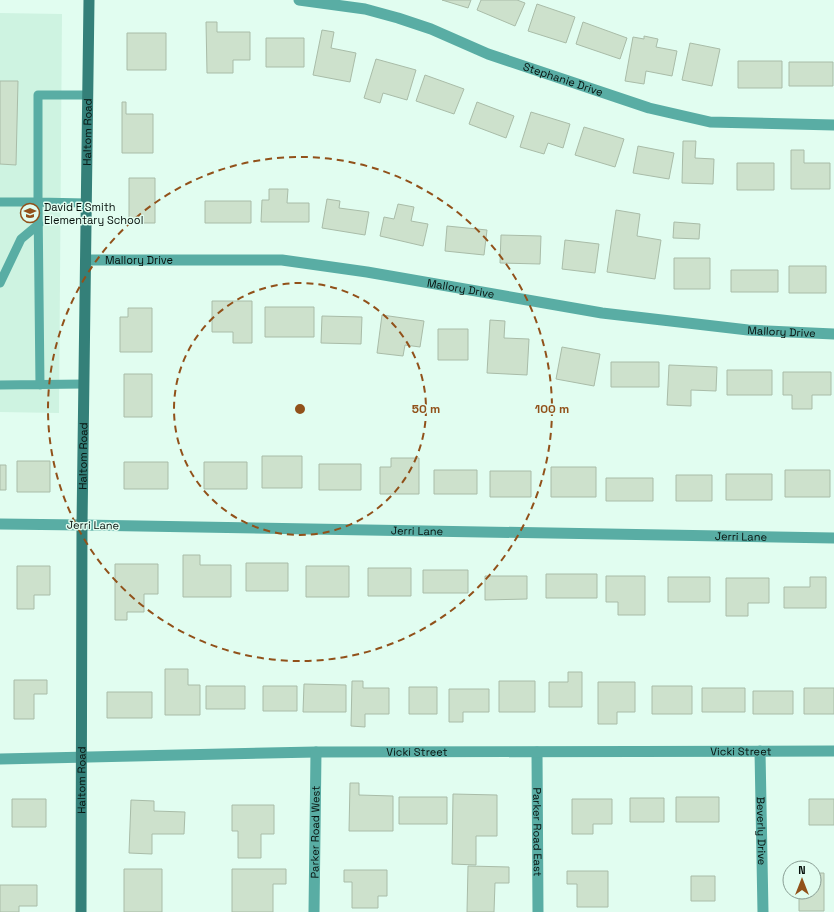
<svg xmlns="http://www.w3.org/2000/svg" width="834" height="912" viewBox="0 0 834 912" font-family="'Space Grotesk',sans-serif">
<style>
.built{fill:#cef3e1}
.building{fill:#cde1cc;stroke:#a9bca8}
.lines{fill:none;stroke-linecap:round;stroke-linejoin:round}
.service{stroke:#59ada4;stroke-width:9}
.minor{stroke:#59ada4;stroke-width:11}
.tertiary{stroke:#59ada4;stroke-width:11}
.secondary{stroke:#348079;stroke-width:11}
.ring{fill:none;stroke:#91511a;stroke-width:2;stroke-dasharray:7 5}
.labels{text-anchor:middle;dominant-baseline:central;stroke-width:3;stroke-linejoin:round;paint-order:stroke}
.street-label{font-size:11px;fill:#060f0b;stroke:#e1fdf0}
.poi-label{font-size:11px;fill:#060f0b;stroke:#e1fdf0;text-anchor:start}
.centre{fill:#91511a;stroke:#e1fdf0;stroke-width:2}
.ring-label{font-size:12px;text-anchor:middle;font-weight:bold;fill:#91511a;stroke:#e1fdf0;stroke-width:3;stroke-linejoin:round;paint-order:stroke}
</style>
<rect width="100%" height="100%" fill="#e1fdf0"/>
<path class="built" d="M 0,13 L 62,14 L 59,413 L 0,412 Z"/>
<path class="building" d="M 442,0 L 471,0 L 468,8 Z
M 481,0 L 517,0 L 525,3 L 515,26 L 477,10 Z
M 537,4 L 575,17 L 566,43 L 528,31 Z
M 206,22 L 217,22 L 217,32 L 250,32 L 250,60 L 233,60 L 233,73 L 207,73 Z
M 583,22 L 627,38 L 620,59 L 576,44 Z
M 322,30 L 334,32 L 331,48 L 356,53 L 350,82 L 313,75 Z
M 127,33 L 166,33 L 166,70 L 127,70 Z
M 644,36 L 658,39 L 656,47 L 677,51 L 672,76 L 646,71 L 644,84 L 625,81 L 633,37 L 644,39 Z
M 266,38 L 304,38 L 304,67 L 266,67 Z
M 690,43 L 720,49 L 712,86 L 682,80 Z
M 376,59 L 416,70 L 407,100 L 383,93 L 380,103 L 364,98 Z
M 738,61 L 782,61 L 782,88 L 738,88 Z
M 789,62 L 833,62 L 833,86 L 789,86 Z
M 425,75 L 464,89 L 454,114 L 416,101 Z
M 0,81 L 18,81 L 16,165 L 0,164 Z
M 122,102 L 126,102 L 126,114 L 153,114 L 153,153 L 122,153 Z
M 477,102 L 514,116 L 506,138 L 469,124 Z
M 531,112 L 570,124 L 563,148 L 548,143 L 544,154 L 520,147 Z
M 584,127 L 624,139 L 615,167 L 575,155 Z
M 683,141 L 696,141 L 695,158 L 714,159 L 713,184 L 682,183 Z
M 638,146 L 674,153 L 669,179 L 633,173 Z
M 791,150 L 804,150 L 804,163 L 830,163 L 830,189 L 791,189 Z
M 737,163 L 774,163 L 774,190 L 737,190 Z
M 129,178 L 155,178 L 155,223 L 129,223 Z
M 269,189 L 288,189 L 287,203 L 309,203 L 309,222 L 261,222 L 262,200 L 269,200 Z
M 327,199 L 340,201 L 339,208 L 369,212 L 365,235 L 322,228 Z
M 205,201 L 251,201 L 251,223 L 205,223 Z
M 398,204 L 414,207 L 411,221 L 428,224 L 423,246 L 380,236 L 384,217 L 394,219 Z
M 616,210 L 640,214 L 637,236 L 661,240 L 655,279 L 607,272 Z
M 674,222 L 700,224 L 699,239 L 673,238 Z
M 447,226 L 487,230 L 484,255 L 445,251 Z
M 501,235 L 541,236 L 540,264 L 500,263 Z
M 565,240 L 599,244 L 595,273 L 562,269 Z
M 674,258 L 710,258 L 710,289 L 674,289 Z
M 789,266 L 826,266 L 826,293 L 789,293 Z
M 731,270 L 778,270 L 778,292 L 731,292 Z
M 212,301 L 252,301 L 252,343 L 233,343 L 233,332 L 212,332 Z
M 265,307 L 314,307 L 314,337 L 265,337 Z
M 128,308 L 152,308 L 152,352 L 120,352 L 120,317 L 128,317 Z
M 382,315 L 424,321 L 420,347 L 405,345 L 403,356 L 377,353 Z
M 322,316 L 362,317 L 361,344 L 321,343 Z
M 490,320 L 505,321 L 504,338 L 529,339 L 527,375 L 487,373 Z
M 438,329 L 468,329 L 468,360 L 438,360 Z
M 562,347 L 600,354 L 594,386 L 556,379 Z
M 611,362 L 659,362 L 659,387 L 611,387 Z
M 669,365 L 717,367 L 716,391 L 691,390 L 691,406 L 667,405 Z
M 727,370 L 772,370 L 772,395 L 727,395 Z
M 783,372 L 831,372 L 831,395 L 812,395 L 812,409 L 792,409 L 792,395 L 783,395 Z
M 124,374 L 152,374 L 152,417 L 124,417 Z
M 262,456 L 302,456 L 302,488 L 262,488 Z
M 391,458 L 419,458 L 419,494 L 380,494 L 380,467 L 391,467 Z
M 17,461 L 50,461 L 50,492 L 17,492 Z
M 124,462 L 168,462 L 168,489 L 124,489 Z
M 204,462 L 247,462 L 247,489 L 204,489 Z
M 319,464 L 361,464 L 361,490 L 319,490 Z
M 0,465 L 6,465 L 6,490 L 0,490 Z
M 551,467 L 596,467 L 596,497 L 551,497 Z
M 434,470 L 477,470 L 477,494 L 434,494 Z
M 785,470 L 830,470 L 830,497 L 785,497 Z
M 490,471 L 531,471 L 531,497 L 490,497 Z
M 726,474 L 772,474 L 772,500 L 726,500 Z
M 676,475 L 712,475 L 712,501 L 676,501 Z
M 606,478 L 653,478 L 653,501 L 606,501 Z
M 183,555 L 200,555 L 200,565 L 231,565 L 231,597 L 183,597 Z
M 246,563 L 288,563 L 288,591 L 246,591 Z
M 115,564 L 158,564 L 158,594 L 144,594 L 144,612 L 127,612 L 127,620 L 115,620 Z
M 17,566 L 50,566 L 50,595 L 34,595 L 34,609 L 17,609 Z
M 306,566 L 349,566 L 349,597 L 306,597 Z
M 368,568 L 411,568 L 411,596 L 368,596 Z
M 423,570 L 468,570 L 468,593 L 423,593 Z
M 546,574 L 597,574 L 597,598 L 546,598 Z
M 485,576 L 527,576 L 527,599 L 485,600 Z
M 606,576 L 645,576 L 645,615 L 618,615 L 618,602 L 606,602 Z
M 668,577 L 710,577 L 710,602 L 668,602 Z
M 810,577 L 826,577 L 826,608 L 784,608 L 784,587 L 810,587 Z
M 726,578 L 769,578 L 769,603 L 748,603 L 748,616 L 726,616 Z
M 165,669 L 188,669 L 188,685 L 200,685 L 200,715 L 165,715 Z
M 568,672 L 582,672 L 582,707 L 549,707 L 549,682 L 568,682 Z
M 14,680 L 47,680 L 47,694 L 34,694 L 34,719 L 14,719 Z
M 352,681 L 363,681 L 363,688 L 389,688 L 389,714 L 365,714 L 365,727 L 351,726 Z
M 499,681 L 535,681 L 535,712 L 499,712 Z
M 598,682 L 635,682 L 635,712 L 617,712 L 617,724 L 598,724 Z
M 304,684 L 346,685 L 346,712 L 303,712 Z
M 206,686 L 245,686 L 245,709 L 206,709 Z
M 263,686 L 297,686 L 297,711 L 263,711 Z
M 652,686 L 692,686 L 692,714 L 652,714 Z
M 409,687 L 437,687 L 437,714 L 409,714 Z
M 702,688 L 745,688 L 745,712 L 702,712 Z
M 804,688 L 834,688 L 834,714 L 804,714 Z
M 449,689 L 489,689 L 489,712 L 463,712 L 463,722 L 449,722 Z
M 753,691 L 793,691 L 793,714 L 753,714 Z
M 107,692 L 152,692 L 152,718 L 107,718 Z
M 350,783 L 359,783 L 359,795 L 393,796 L 393,831 L 349,831 Z
M 453,794 L 497,795 L 497,836 L 476,836 L 476,865 L 452,864 Z
M 399,797 L 447,797 L 447,824 L 399,824 Z
M 676,797 L 719,797 L 719,822 L 676,822 Z
M 630,798 L 664,798 L 664,822 L 630,822 Z
M 12,799 L 46,799 L 46,827 L 12,827 Z
M 572,799 L 612,799 L 612,824 L 593,824 L 593,834 L 572,834 Z
M 809,799 L 834,799 L 834,825 L 809,825 Z
M 131,800 L 154,801 L 154,811 L 185,812 L 184,834 L 152,834 L 152,854 L 129,853 Z
M 232,805 L 274,805 L 274,834 L 261,834 L 261,858 L 238,858 L 238,831 L 232,831 Z
M 468,866 L 509,867 L 509,883 L 495,883 L 494,912 L 467,912 Z
M 124,869 L 162,869 L 162,912 L 124,912 Z
M 232,869 L 286,869 L 286,884 L 273,884 L 273,912 L 232,912 Z
M 344,870 L 387,870 L 387,896 L 378,896 L 378,908 L 352,908 L 352,882 L 344,882 Z
M 567,871 L 608,871 L 608,907 L 577,907 L 577,884 L 567,884 Z
M 814,873 L 824,873 L 824,911 L 799,911 L 799,892 L 814,892 Z
M 691,876 L 715,876 L 715,901 L 691,901 Z
M 0,885 L 37,885 L 37,906 L 19,906 L 19,912 L 0,912 Z"/>
<g class="lines">
<path class="service" d="M 0,202 L 38,202 L 38,95 L 88,95
M 0,283 L 21,239 L 39,224
M 0,385 L 84,384
M 40,385 L 38,202 L 86,203"/>
<g class="minor">
<path id="s1" d="M 299,0 L 365,9 L 398,18 L 431,29 L 488,54 L 649,108 L 710,122 L 834,125"/>
<path id="s2" d="M 86,260 L 282,260 L 367,272 L 602,313 L 748,330 L 834,334"/>
<path id="s3" d="M 82,525 L 834,538"/>
<path id="s4" d="M 760,751 L 763,912"/>
<path id="s5" d="M 537,752 L 538,912"/>
<path id="s6" d="M 0,759 L 316,752 L 834,751"/>
<path id="s7" d="M 314,912 L 316,752"/>
</g>
<path class="tertiary" d="M 0,524 L 82,525"/>
<path class="secondary" id="s8" d="M 81,912 L 82,525 L 89,0"/>
</g>
<g class="ring">
<circle cx="300" cy="409" r="126"/>
<circle cx="300" cy="409" r="252"/>
</g>
<defs>
<g id="school-ring" transform="scale(1)"><circle r="9.5" fill="#e1fdf0" stroke="#91511a" stroke-width="1.5"/><path d="M0-5L7-2L0 1L-7-2ZM-4 1L0 2.5L4 1V4Q0 6-4 4Z" fill="#91511a"/></g>
</defs>
<g fill-rule="evenodd">
<use href="#school-ring" x="30" y="213"/>
</g>
<g class="labels">
<g class="street-label">
<text stroke="none"><textPath href="#s1" startOffset="277">Stephanie Drive</textPath></text>
<text stroke="none"><textPath href="#s8" startOffset="780">Haltom Road</textPath></text>
<text stroke="none"><textPath href="#s2" startOffset="53">Mallory Drive</textPath></text>
<text stroke="none"><textPath href="#s2" startOffset="377">Mallory Drive</textPath></text>
<text stroke="none"><textPath href="#s2" startOffset="701">Mallory Drive</textPath></text>
<text stroke="none"><textPath href="#s8" startOffset="456">Haltom Road</textPath></text>
<text transform="translate(93 525) rotate(1)">Jerri Lane</text>
<text stroke="none"><textPath href="#s3" startOffset="335">Jerri Lane</textPath></text>
<text stroke="none"><textPath href="#s3" startOffset="659">Jerri Lane</textPath></text>
<text stroke="none"><textPath href="#s6" startOffset="741">Vicki Street</textPath></text>
<text stroke="none"><textPath href="#s6" startOffset="417">Vicki Street</textPath></text>
<text stroke="none"><textPath href="#s8" startOffset="132">Haltom Road</textPath></text>
<text stroke="none"><textPath href="#s4" startOffset="80">Beverly Drive</textPath></text>
<text stroke="none"><textPath href="#s7" startOffset="80">Parker Road West</textPath></text>
<text stroke="none"><textPath href="#s5" startOffset="80">Parker Road East</textPath></text>
</g>
<g class="poi-label">
<text x="44" y="207">David E Smith<tspan x="44" dy="13">Elementary School</tspan></text>
</g>
</g>
<circle cx="300" cy="409" r="6" class="centre"/>
<g class="ring-label">
<text x="426" y="413">50 m</text>
<text x="552" y="413">100 m</text>
</g>
<g transform="translate(802 880)"><circle r="19" fill="#e1fdf0" stroke="#899e94"/>
<path d="M0-3L7 15L0 10L-7 15Z" fill="#91511a"/>
<text y="-6" font-size="11" font-weight="bold" text-anchor="middle" fill="#060f0b">N</text>
</g>
</svg>
